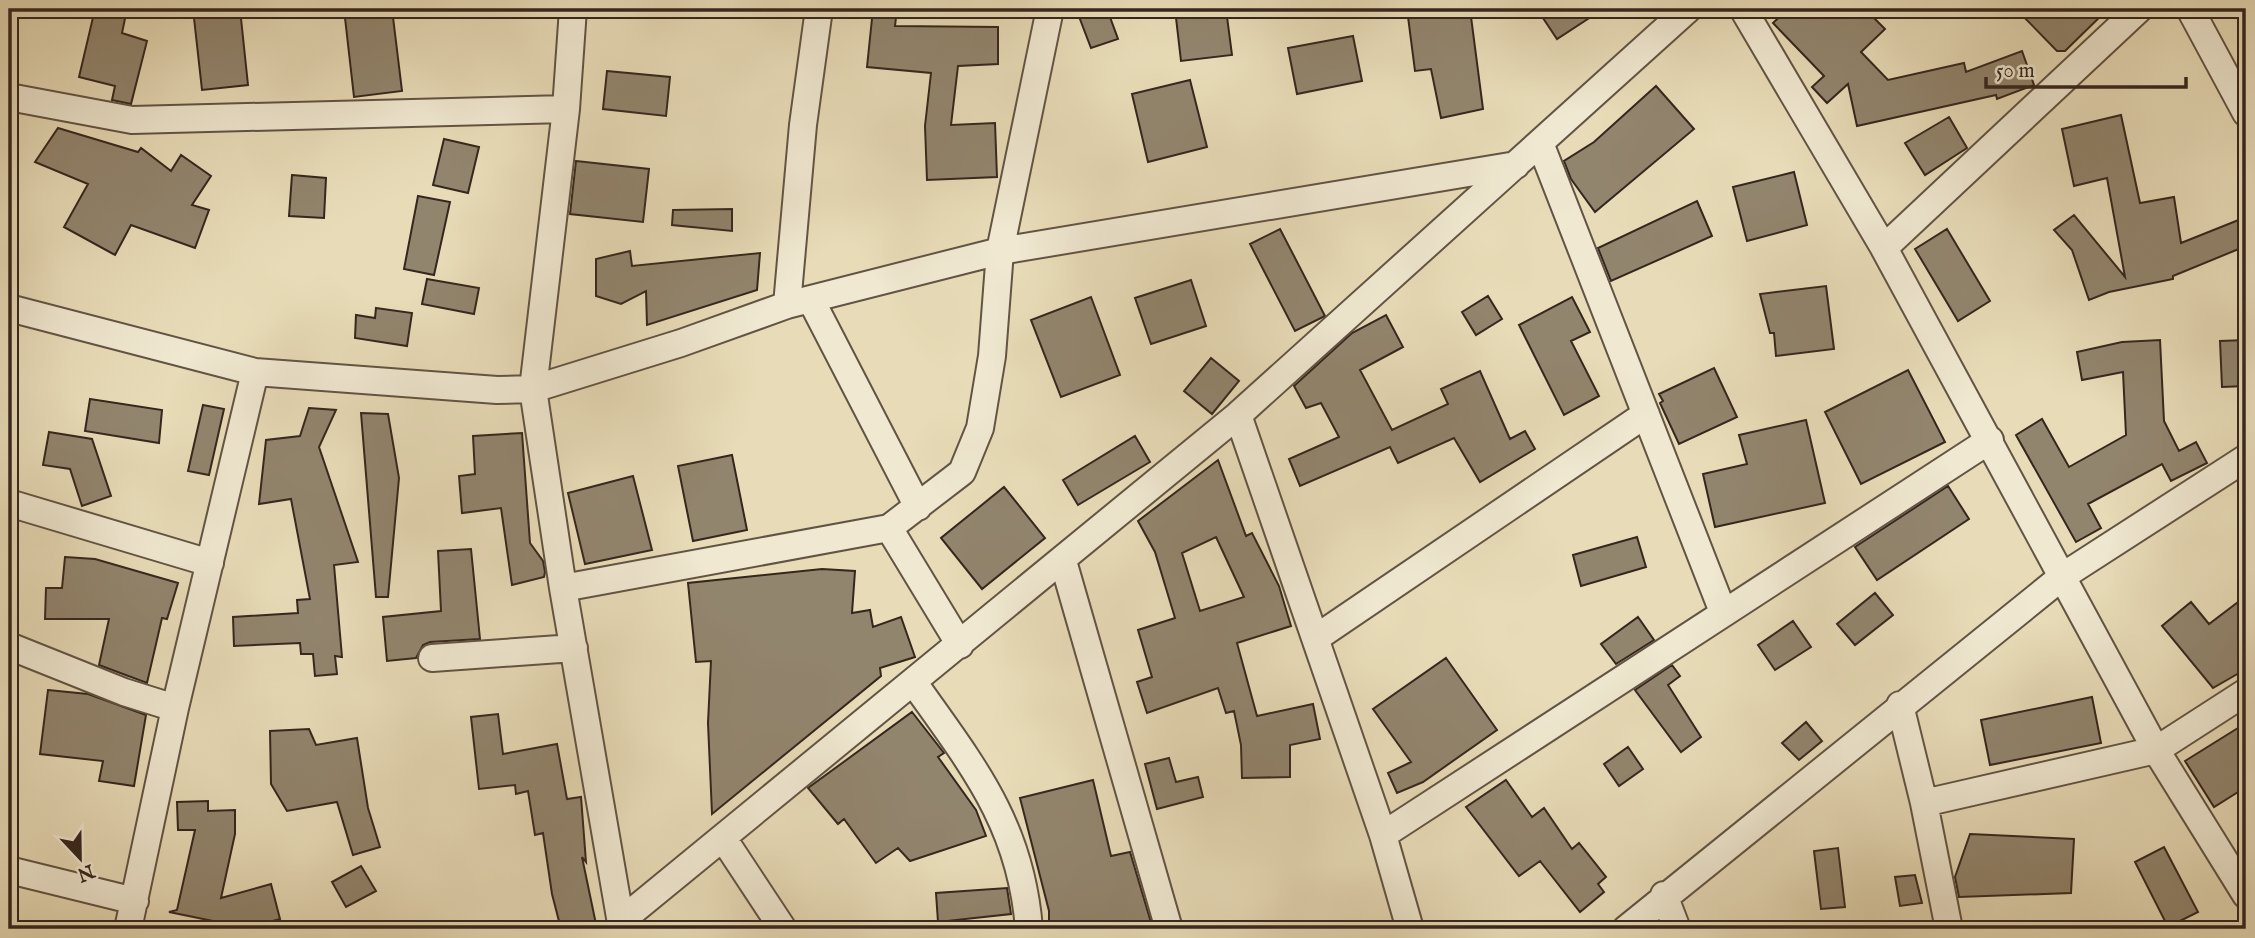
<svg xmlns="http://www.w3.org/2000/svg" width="2255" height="938" viewBox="0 0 2255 938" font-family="'IM FELL English',serif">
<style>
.building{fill:#92856e;stroke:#35261e;stroke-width:2;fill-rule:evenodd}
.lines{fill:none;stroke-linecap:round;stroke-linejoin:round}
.minor-casing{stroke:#625444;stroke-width:30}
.minor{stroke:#f0e8d1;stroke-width:26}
</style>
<rect width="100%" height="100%" fill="#e8dcb8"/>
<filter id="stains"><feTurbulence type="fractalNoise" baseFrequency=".00286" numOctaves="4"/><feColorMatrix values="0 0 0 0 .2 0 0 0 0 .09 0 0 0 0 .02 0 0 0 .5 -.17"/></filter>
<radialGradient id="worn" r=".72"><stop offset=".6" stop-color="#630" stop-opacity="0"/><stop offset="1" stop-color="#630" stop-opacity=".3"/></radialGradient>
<path class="building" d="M 95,9 L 127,9 L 122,33 L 147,41 L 131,104 L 112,100 L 115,86 L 79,77 Z
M 193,9 L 240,9 L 248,85 L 202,90 Z
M 344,9 L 392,9 L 402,91 L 354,97 Z
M 873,9 L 897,9 L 895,26 L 998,27 L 998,64 L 958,66 L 951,125 L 995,123 L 997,177 L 927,180 L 925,126 L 931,73 L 867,67 Z
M 1094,9 L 1107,9 L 1118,39 L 1091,48 L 1078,14 Z
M 1175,9 L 1226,9 L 1232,55 L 1181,61 Z
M 1407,9 L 1470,9 L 1483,109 L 1441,118 L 1431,69 L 1415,71 Z
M 1537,9 L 1603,9 L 1557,39 Z
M 1788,9 L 1865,9 L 1885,29 L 1861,52 L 1888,80 L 1964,63 L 1966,72 L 2022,51 L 2034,85 L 1997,99 L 1996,95 L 1857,126 L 1848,84 L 1827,103 L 1812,87 L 1824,76 L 1773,23 Z
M 2016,9 L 2108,9 L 2065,51 L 2057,51 Z
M 1353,36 L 1362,81 L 1297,94 L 1288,48 Z
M 607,71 L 670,77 L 666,116 L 603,109 Z
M 1190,80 L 1207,147 L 1148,162 L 1132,94 Z
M 1656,86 L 1694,129 L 1595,212 L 1571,179 L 1564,161 L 1594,142 Z
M 2121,115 L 2140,203 L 2174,197 L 2181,243 L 2246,217 L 2246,246 L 2173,276 L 2173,279 L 2109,292 L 2089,300 L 2072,250 L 2054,230 L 2074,215 L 2125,277 L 2107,178 L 2074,186 L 2062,129 Z
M 1949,117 L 1967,148 L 1925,175 L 1905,143 Z
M 58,128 L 138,152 L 141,148 L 171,171 L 181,155 L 211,176 L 192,205 L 209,210 L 195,248 L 131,225 L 115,255 L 64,227 L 88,184 L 35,162 Z
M 444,139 L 479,147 L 468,193 L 433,185 Z
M 576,161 L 649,169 L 643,222 L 570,214 Z
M 1794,172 L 1807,225 L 1747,241 L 1733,187 Z
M 292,175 L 326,178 L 324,218 L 289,216 Z
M 418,196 L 450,202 L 434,275 L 404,269 Z
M 1697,201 L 1712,236 L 1611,281 L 1598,248 Z
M 732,209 L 732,231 L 672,225 L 673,210 Z
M 1280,229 L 1325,316 L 1295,331 L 1250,244 Z
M 1947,229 L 1990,301 L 1958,321 L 1915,249 Z
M 630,251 L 632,266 L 760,253 L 757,290 L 647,325 L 646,291 L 621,304 L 596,296 L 596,259 Z
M 427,279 L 479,288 L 474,314 L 422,304 Z
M 1191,280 L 1206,326 L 1151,344 L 1135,298 Z
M 1826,286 L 1834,349 L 1776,356 L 1774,333 L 1770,333 L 1760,294 Z
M 1488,296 L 1502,319 L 1476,335 L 1462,312 Z
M 1091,297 L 1120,375 L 1061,397 L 1031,320 Z
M 1572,297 L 1590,332 L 1571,341 L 1599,396 L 1564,415 L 1519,325 Z
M 376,308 L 412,313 L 407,346 L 355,338 L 356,315 L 375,318 Z
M 1386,315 L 1403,347 L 1360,370 L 1392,430 L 1448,404 L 1441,389 L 1480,371 L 1510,439 L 1525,431 L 1535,449 L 1480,482 L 1454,438 L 1398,463 L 1390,447 L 1300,486 L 1289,459 L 1339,437 L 1321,403 L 1306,408 L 1294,386 L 1352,333 Z
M 2160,340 L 2164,421 L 2179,451 L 2196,442 L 2207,463 L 2171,481 L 2162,464 L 2088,504 L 2101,528 L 2076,542 L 2016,435 L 2042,419 L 2069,467 L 2126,435 L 2123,372 L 2082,380 L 2077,352 L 2122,342 Z
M 2246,340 L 2246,386 L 2222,387 L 2220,341 Z
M 1211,358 L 1239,381 L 1212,414 L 1184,391 Z
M 1714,368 L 1737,417 L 1679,444 L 1660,403 L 1663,401 L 1659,394 Z
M 1908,370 L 1945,442 L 1861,484 L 1825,412 Z
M 90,399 L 162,410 L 159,443 L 85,431 Z
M 203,405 L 224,409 L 209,475 L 188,471 Z
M 309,408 L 336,410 L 319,447 L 358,562 L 334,565 L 342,657 L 335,656 L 337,674 L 315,676 L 313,654 L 301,654 L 300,643 L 234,646 L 233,617 L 298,613 L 297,600 L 310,599 L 291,499 L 259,504 L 266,440 L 300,436 Z
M 361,413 L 388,414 L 399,478 L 388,597 L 376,597 Z
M 1806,420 L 1825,503 L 1715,527 L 1703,474 L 1747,464 L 1739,435 Z
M 49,432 L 92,439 L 111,496 L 82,506 L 70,469 L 43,465 Z
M 522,433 L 530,543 L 543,561 L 545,572 L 544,577 L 512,585 L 501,508 L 462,513 L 459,476 L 475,474 L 473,436 Z
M 1135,436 L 1150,462 L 1078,505 L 1063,480 Z
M 732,455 L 747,530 L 693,541 L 678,466 Z
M 1218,460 L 1246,536 L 1252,533 L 1279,586 L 1291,626 L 1237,643 L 1257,716 L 1313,704 L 1320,739 L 1290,745 L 1290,777 L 1242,778 L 1241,745 L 1234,711 L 1226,713 L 1218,688 L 1147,713 L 1137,682 L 1152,677 L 1138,630 L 1175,618 L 1155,552 L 1138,521 ZM 1216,537 L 1244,597 L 1200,611 L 1182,553 Z
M 633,476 L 652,550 L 585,564 L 568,493 Z
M 1948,486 L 1969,519 L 1877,580 L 1855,547 Z
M 1004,487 L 1045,538 L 982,589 L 941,538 Z
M 1637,537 L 1646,567 L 1581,586 L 1573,555 Z
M 471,549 L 480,639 L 430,642 L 423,645 L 416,658 L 387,661 L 383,617 L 441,611 L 438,551 Z
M 65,557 L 95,559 L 178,583 L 167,619 L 162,618 L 147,683 L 99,665 L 109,619 L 45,619 L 46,588 L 62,588 Z
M 822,569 L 855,571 L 852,613 L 870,610 L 873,627 L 901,617 L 915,657 L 880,668 L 881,676 L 712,814 L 708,723 L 711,661 L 696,662 L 688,583 Z
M 1875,593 L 1893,615 L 1855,645 L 1837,624 Z
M 2246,596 L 2246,669 L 2213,688 L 2162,626 L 2191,602 L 2209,624 Z
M 1638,617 L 1654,640 L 1616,664 L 1601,644 Z
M 1793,621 L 1811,647 L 1775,670 L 1758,645 Z
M 1446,658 L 1497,730 L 1423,782 L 1397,793 L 1388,773 L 1411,762 L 1373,709 Z
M 1672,665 L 1680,676 L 1668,685 L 1701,737 L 1681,752 L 1635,690 Z
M 48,690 L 88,694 L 146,715 L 134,786 L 99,781 L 103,761 L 40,754 Z
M 2092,697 L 2101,743 L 1990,765 L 1981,720 Z
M 912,712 L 944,753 L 938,757 L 976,810 L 986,836 L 910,861 L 898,848 L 876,863 L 844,819 L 838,824 L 808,788 Z
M 498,714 L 503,754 L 557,744 L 567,799 L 581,797 L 586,862 L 582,857 L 597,929 L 561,929 L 552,894 L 543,833 L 535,835 L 528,791 L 516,794 L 515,785 L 479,789 L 471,717 Z
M 1806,722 L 1822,741 L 1799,760 L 1782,743 Z
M 2246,723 L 2246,787 L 2214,807 L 2185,761 Z
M 309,729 L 316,745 L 357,738 L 368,808 L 380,847 L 353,855 L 337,802 L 287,811 L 271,784 L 270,731 Z
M 1628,747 L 1643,769 L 1619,786 L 1604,764 Z
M 1169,758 L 1176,782 L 1198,777 L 1203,797 L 1157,809 L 1145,764 Z
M 1093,780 L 1111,856 L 1130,852 L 1153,929 L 1049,929 L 1049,911 L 1020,798 Z
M 1506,780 L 1532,817 L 1544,808 L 1572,849 L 1579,843 L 1606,877 L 1598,884 L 1604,892 L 1580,912 L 1540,861 L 1519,876 L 1466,807 Z
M 208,801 L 208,811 L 235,810 L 235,834 L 221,898 L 271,884 L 280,919 L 247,928 L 169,912 L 177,910 L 195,830 L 178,830 L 177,802 Z
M 1970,834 L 2074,839 L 2071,893 L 1959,897 L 1955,877 Z
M 2164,847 L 2198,912 L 2168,927 L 2135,862 Z
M 1838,848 L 1845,907 L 1821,909 L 1814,851 Z
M 361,866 L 376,891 L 346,907 L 332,882 Z
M 1915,875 L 1922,903 L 1900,906 L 1895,877 Z
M 1007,888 L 1011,914 L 938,922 L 936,893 Z"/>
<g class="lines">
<g class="minor-casing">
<path id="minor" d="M 573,9 L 566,109 L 533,389 L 563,588 L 622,929
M 1743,9 L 1884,248 L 2156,750 L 2246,895
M 2190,9 L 2246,113
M 9,97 L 132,120 L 566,109
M 1540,143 L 1723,612
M 1884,248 L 2139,9
M 811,300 L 918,507
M 787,305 L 803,125 L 819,9
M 9,308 L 255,372 L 497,390 L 533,389 L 681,343 L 787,305 L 1000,251 L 1516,165
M 1238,415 L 1383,835 L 1410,929
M 9,503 L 210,563
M 889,528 L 960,645
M 1063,561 L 1169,929
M 563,588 L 889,528 L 962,472 L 980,428 L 992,356 L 1000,251 L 1050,9
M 1316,638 L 1646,414
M 9,646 L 124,692 L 175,708
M 432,658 L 574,648
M 914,683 C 972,765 1021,824 1029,929
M 1900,705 L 1924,803 L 1949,929
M 1924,803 L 2156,750 L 2246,692
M 1383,835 L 1990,440
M 723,838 L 783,929
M 9,870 L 135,901
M 1664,895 L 1677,929
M 622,920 L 1238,415 L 1688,9
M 128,929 L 175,708 L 255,372
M 1626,929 L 2063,576 L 2246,458"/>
</g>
<use href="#minor" class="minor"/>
</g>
<rect width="2255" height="938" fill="none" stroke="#e8dcb8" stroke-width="35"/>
<rect x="10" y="10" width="2234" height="917" fill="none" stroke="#35261e" stroke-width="3.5"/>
<rect x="18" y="18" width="2220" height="903" fill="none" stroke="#35261e" stroke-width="2"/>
<g transform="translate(80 858) rotate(158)" stroke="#f0e8d1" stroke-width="5" paint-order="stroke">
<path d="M0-5L12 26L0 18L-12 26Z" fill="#35261e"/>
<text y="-10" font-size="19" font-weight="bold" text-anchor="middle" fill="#35261e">N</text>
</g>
<path d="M1986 77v10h200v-10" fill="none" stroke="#35261e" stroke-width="3.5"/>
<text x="1996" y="77" font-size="21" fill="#35261e" stroke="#f0e8d1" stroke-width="5" paint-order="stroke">50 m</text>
<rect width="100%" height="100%" filter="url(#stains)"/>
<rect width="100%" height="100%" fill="url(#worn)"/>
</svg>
